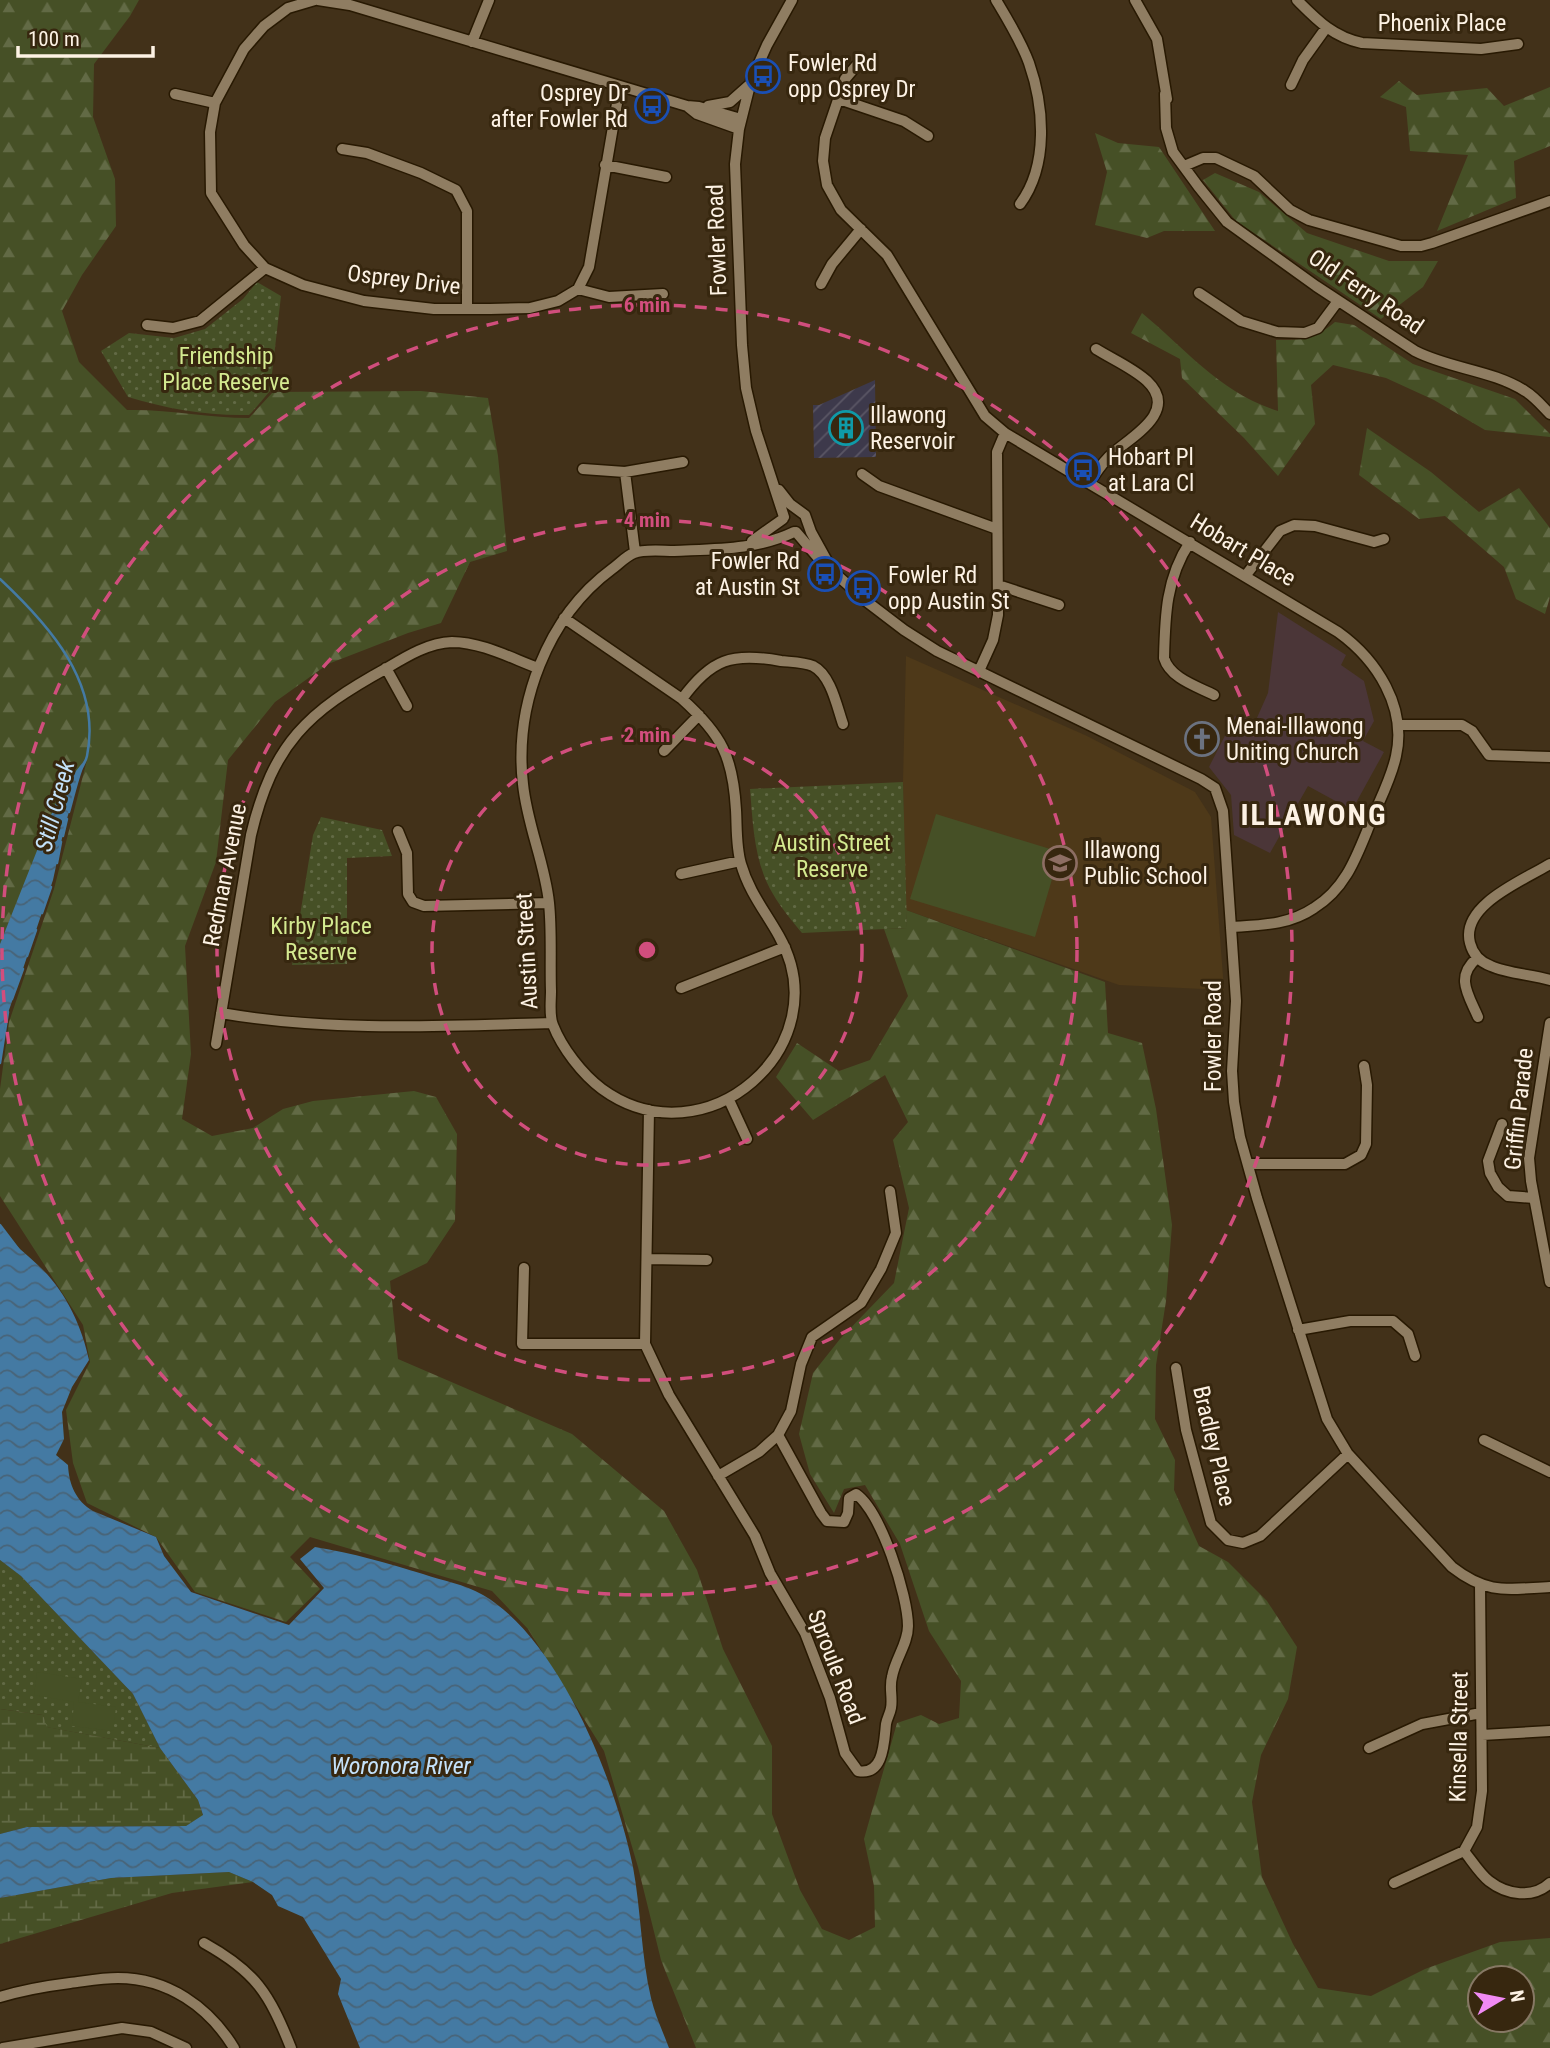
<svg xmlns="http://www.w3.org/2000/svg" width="1550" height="2048" viewBox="0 0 1550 2048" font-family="'Roboto Condensed',sans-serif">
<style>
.commercial{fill:#4b3638}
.industrial{fill:url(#industrial-furrows)}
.built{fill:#4e3919}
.grass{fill:url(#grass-dots)}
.forest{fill:url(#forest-firs);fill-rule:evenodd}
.wetland{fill:url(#wetland-marsh)}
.garden{fill:#465026}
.water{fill:url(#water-waves)}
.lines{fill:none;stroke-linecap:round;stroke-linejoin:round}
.stream{stroke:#447aa3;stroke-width:2.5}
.minor-casing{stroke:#281902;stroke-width:13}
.minor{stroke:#8f7d62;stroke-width:10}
.ring{fill:none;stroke:#d14e7d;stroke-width:3.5;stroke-dasharray:12 9}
.labels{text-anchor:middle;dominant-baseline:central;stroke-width:6;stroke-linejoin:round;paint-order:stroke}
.street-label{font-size:23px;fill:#fdf2e4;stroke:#37270f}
.poi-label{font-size:23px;fill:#fdf2e4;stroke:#37270f;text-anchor:start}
.park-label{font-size:23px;fill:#d4ea90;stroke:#37270f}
.water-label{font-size:24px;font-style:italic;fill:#c4e2fb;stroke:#37270f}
.district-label{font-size:30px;font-weight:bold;letter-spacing:2px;fill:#fdf2e4;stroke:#37270f}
.centre{fill:#d14e7d;stroke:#37270f;stroke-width:3.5}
.ring-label{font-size:21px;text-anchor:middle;font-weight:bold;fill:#d14e7d;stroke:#37270f;stroke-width:6;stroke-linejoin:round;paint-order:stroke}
</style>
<defs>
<pattern id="industrial-furrows" width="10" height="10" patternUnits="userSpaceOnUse" patternTransform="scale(1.75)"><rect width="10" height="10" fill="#3d394b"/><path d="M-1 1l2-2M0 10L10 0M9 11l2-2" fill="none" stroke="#5a5665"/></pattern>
<pattern id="grass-dots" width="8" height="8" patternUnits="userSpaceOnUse" patternTransform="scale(1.75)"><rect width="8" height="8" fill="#465026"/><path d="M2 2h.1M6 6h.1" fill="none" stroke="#626a45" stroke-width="1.8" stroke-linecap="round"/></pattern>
<pattern id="forest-firs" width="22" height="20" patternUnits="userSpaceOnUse" patternTransform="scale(1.75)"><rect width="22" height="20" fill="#465026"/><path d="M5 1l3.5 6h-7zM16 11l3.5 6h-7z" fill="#626a45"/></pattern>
<pattern id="wetland-marsh" width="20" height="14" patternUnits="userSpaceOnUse" patternTransform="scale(1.75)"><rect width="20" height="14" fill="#465026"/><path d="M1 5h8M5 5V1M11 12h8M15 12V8" fill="none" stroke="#626a45"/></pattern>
<pattern id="water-waves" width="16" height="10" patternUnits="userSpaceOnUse" patternTransform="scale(1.75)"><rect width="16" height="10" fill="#447aa3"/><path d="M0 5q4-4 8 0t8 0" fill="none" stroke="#486478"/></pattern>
</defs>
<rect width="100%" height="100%" fill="#423119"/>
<path class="commercial" d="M 1278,612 L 1346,655 L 1341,665 L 1364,681 L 1374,721 L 1363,741 L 1384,752 L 1352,810 L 1308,786 L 1270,853 L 1234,835 L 1231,795 L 1209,767 L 1235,716 L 1256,720 L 1268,693 Z"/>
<path class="industrial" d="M 875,380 L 876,457 L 814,458 L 813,405 L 819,405 Z"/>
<path class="built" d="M 906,656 L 1087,736 L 1195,792 L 1211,817 L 1224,990 L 1119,985 L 906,910 L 903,782 Z"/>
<path class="grass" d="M 257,282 L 281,296 L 270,391 L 252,412 L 249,415 C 207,416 168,409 128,397 L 101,351 L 129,333 L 174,338 L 205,329 L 243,299 Z
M 903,782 L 907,928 L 802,933 C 792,921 781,908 773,894 C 754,863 753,824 750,789 Z
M 321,817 L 382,830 L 392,856 L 347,858 L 347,964 L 292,965 L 313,835 Z
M 0,1560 L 21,1576 L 133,1694 L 160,1748 L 46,1727 L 43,1715 L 0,1709 Z"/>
<path class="forest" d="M 0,0 L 139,0 L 130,16 L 94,64 L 93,117 L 115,179 L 116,226 L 82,275 L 62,311 L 79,362 L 127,410 C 168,409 208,418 249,418 L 273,392 L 421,391 L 488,398 L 498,456 L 507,551 L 470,562 L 441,623 L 408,633 L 328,664 L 275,702 L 228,760 L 216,862 L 185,946 L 191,1054 L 182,1119 L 212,1136 L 253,1128 L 283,1109 L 313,1101 L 414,1091 L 436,1097 L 457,1134 L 455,1221 L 427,1263 L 390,1281 L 398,1359 L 572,1434 L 664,1511 L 697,1570 L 723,1649 L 772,1746 L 772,1814 L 800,1890 L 822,1929 L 849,1940 L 875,1927 L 874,1886 L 864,1839 L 897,1723 L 921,1715 L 939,1724 L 959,1718 L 961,1681 L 929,1631 L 900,1544 L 865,1485 L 844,1489 L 834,1513 L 810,1474 L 799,1434 L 813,1373 L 840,1339 L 894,1283 L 909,1208 L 893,1140 L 908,1122 L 885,1075 L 813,1120 L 776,1077 L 797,1043 L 839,1071 L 870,1060 L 908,996 L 884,929 L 907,928 L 906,910 L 1105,982 L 1108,1033 L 1142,1043 L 1156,1109 L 1172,1225 L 1166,1301 L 1156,1365 L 1155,1419 L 1175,1460 L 1174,1490 L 1199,1546 L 1228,1562 L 1267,1601 L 1297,1647 L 1288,1699 L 1261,1755 L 1252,1802 L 1262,1877 L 1293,1944 L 1318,1988 L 1371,1996 L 1425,1969 L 1500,1942 L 1550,1938 L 1550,2048 L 696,2048 L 661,1960 L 638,1867 L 604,1751 L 528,1629 L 492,1591 L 310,1537 L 290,1557 L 320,1589 L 286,1622 L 195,1592 L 156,1537 L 87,1503 L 73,1463 L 66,1410 L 90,1362 L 83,1325 L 0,1196 L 0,1089 L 9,1022 L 54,889 L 87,760 L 39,850 L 0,944 ZM 1480,1978 L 1522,1978 L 1522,2020 L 1480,2020 Z
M 1399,81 L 1417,95 L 1487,88 L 1504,106 L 1550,87 L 1550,146 L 1514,161 L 1516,198 L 1437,231 L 1468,155 L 1410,151 L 1406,107 L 1380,97 Z
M 1095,133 L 1118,143 L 1159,147 L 1215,231 L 1164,231 L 1147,238 L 1095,225 L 1107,172 Z
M 1215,173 L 1259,192 L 1307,233 L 1389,261 L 1438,261 L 1423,287 L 1381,319 L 1236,221 L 1203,180 Z
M 1142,313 C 1188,351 1219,392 1278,411 L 1276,340 C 1303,340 1313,340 1335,322 L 1354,325 L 1413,364 L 1515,399 L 1550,434 L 1550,437 L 1485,430 L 1434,400 L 1386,378 L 1333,365 L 1311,385 L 1315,424 L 1278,476 L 1244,438 L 1182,378 L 1180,359 L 1131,333 Z
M 1367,428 L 1431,472 L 1479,512 L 1519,488 L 1550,528 L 1550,597 L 1545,614 L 1516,599 L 1504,567 L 1445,516 L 1419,519 L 1359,475 Z"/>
<path class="wetland" d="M 0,1709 L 43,1715 L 47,1727 L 160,1748 L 198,1800 L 203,1816 L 186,1826 L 27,1827 L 0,1834 Z
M 229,1872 L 253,1882 L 172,1893 L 0,1944 L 0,1898 L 111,1878 Z"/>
<path class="garden" d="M 936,814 L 1060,852 L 1035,937 L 910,899 Z
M 37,1672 L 82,1679 L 78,1702 L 116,1707 L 113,1731 L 72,1726 L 74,1702 L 34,1695 Z"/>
<path class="water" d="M 87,757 L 81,770 L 64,829 L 53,880 L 6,1019 L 0,1063 L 0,944 L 61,790 Z
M 0,1225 C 12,1245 26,1253 41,1268 C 66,1292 82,1327 89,1360 L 72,1387 L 62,1412 L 64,1439 L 56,1455 L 68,1465 C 69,1485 76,1501 93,1511 L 156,1537 L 164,1556 L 191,1592 L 289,1625 L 324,1588 L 300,1559 L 315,1547 C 353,1553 387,1563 423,1574 C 443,1581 464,1584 483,1595 C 560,1640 616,1783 633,1867 C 641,1910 641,1955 651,1998 C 655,2015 663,2032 669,2048 L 360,2048 L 338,1994 L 341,1979 L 303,1917 L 278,1906 L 272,1895 L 253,1882 L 229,1872 L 111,1878 L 0,1898 L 0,1834 L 27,1827 L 186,1826 L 203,1815 L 198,1800 L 160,1748 L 133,1694 L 21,1576 L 0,1560 Z"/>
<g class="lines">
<path class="stream" d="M 0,579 C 49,625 102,683 87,756 C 86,761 83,765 81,770 C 76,784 73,798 69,812
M 63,836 L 67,819
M 57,863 L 61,842
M 42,913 L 51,887
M 27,956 L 36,930
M 12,999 L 23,969
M 0,1063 L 8,1012
M 0,1225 L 19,1250"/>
<g class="minor-casing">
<path id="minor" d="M 315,0 L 288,8 L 264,26 L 244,49 L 215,103 L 210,132 L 211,193 L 244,245 L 265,268 L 303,285 L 364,301 L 434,309 L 490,309 L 530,308 L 558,301 L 578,289 L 589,267 L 620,86
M 318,0 L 350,5 L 687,106 L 699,107 L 741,119
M 996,0 C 1008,20 1021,41 1029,63 C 1044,106 1049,165 1020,204
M 1135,0 L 1157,39 L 1167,99
M 1297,0 C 1317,20 1333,37 1362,43 L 1481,49 L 1518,44
M 472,42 L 489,0
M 856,66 L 845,79 L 825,138 L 823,161 L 827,185 L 841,210 L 887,255 L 985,416 L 1005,433 L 1338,632 C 1377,660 1407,707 1396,756 C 1391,780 1378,803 1369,826 C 1356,858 1345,889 1314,908 C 1289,925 1261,925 1232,927
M 1291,85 L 1303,60 L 1326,28
M 175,94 L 215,103
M 1165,94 L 1166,128 L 1173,152 L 1198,186 L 1227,222 L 1316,286 L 1415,351 C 1450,369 1492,370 1525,391 C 1535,397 1542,406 1550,414
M 839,99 L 904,121 L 928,136
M 687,106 L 697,114 L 739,129
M 708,106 L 730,102 L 748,86
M 342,149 L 367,153 L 421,173 L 456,190 L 467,211 L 467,309
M 605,165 L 666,177
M 1184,166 L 1203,158 L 1216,158 L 1254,176 L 1290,210 L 1309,220 L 1401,246 L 1421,246 L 1432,243 L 1550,201
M 821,284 L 832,264 L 861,229
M 578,289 L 609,297 L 663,294
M 1199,293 L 1241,321 L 1277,332 L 1305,333 L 1318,328 L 1338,301
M 147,325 L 173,328 L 200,321 L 265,268
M 583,469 L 625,472 L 683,462
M 625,472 L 635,552
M 862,474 L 879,486 L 997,529
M 1089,483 C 1096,473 1103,461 1113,453 C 1133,436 1179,411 1147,381 C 1133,368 1112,359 1096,349
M 779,490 L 790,504 L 805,515 L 811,532 L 827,561
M 784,517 L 756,431 L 746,388 L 742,345 L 735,164 L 739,129 L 751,81 L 767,45 L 792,0
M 796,532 L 820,560 L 866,601 L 904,630 L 937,651 L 1201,779 L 1215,788 L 1223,811 L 1236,1001 L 1232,1071 L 1234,1102 L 1240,1137 L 1257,1198 L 1327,1419 L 1348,1454 L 1452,1567 C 1488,1595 1507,1589 1550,1587
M 752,541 L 783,519
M 1190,542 C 1166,578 1165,616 1164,658 C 1170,678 1196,686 1214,695
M 1246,575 L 1280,531 L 1294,525 L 1315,526 L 1374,542 L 1384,539
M 998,585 L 1059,605
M 564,618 L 682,699 C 722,735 733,757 736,810 C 737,828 736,847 741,864 C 749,892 765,911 779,936 C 841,1046 705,1164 602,1089 C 582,1074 562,1048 553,1025 C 549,1016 551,1002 551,991 C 550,962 552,932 549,903 C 545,863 527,825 523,784 C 514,705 547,617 612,569 C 619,564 626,556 634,553 C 644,549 662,551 674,551 C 714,549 757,550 794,532
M 386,668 L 407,706
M 979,671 L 993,640 L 998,615 L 997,452 L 1005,433
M 682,699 C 711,659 732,652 781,661 C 790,662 804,662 813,666 C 831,675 837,707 843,724
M 1398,725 L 1462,725 L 1472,731 L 1489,755 L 1550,757
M 664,751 L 699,715
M 398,831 L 407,853 L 408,894 L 413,902 L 424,906 L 549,903
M 1550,864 C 1524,880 1460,905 1470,943 C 1473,955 1480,962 1491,966 C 1506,973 1533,975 1550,980
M 681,874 L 740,861
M 1477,958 C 1455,977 1468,994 1478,1017
M 681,988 L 785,947
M 221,1013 C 330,1032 441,1026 551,1023
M 1550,1023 L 1529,1158 L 1531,1181 L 1550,1282
M 216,1044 L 251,835 C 273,743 307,712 387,668 C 407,656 428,643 452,642 C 481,642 511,658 538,668
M 729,1100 L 747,1139
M 649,1110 L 645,1344 L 669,1395 L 755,1536 L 770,1573 L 805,1633 L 830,1698 L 845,1753 L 858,1771 C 884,1776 884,1742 886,1724 C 887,1718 890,1714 891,1708 C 893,1698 889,1687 892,1677 C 895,1659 908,1644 908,1626 C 908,1596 881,1511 856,1494 L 849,1498 L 848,1513 L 844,1522 L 827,1521 L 821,1513 L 778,1435
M 1502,1124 L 1488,1161 L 1490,1173 L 1498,1187 L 1508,1196 L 1534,1198
M 1248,1164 L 1345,1164 L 1361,1155 L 1366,1144 L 1367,1085 L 1364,1066
M 648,1259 L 707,1260
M 524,1268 L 522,1344 L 645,1344
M 1298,1330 L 1350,1321 L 1393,1321 L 1408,1334 L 1415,1356
M 1176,1368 L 1186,1430 L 1211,1523 L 1228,1540 L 1243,1543 L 1260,1536 L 1348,1454
M 1484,1440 L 1550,1472
M 718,1476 L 759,1452 L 778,1435 L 791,1411 L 801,1364 L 812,1337 L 861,1303 L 881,1269 L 896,1233 L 890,1191
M 1482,1735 L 1550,1731
M 1369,1748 L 1422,1724 L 1481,1713
M 1464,1851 C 1472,1861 1480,1874 1489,1881 C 1507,1895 1533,1899 1550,1883
M 1394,1883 L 1464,1851 L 1477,1827 L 1482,1791 L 1480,1585
M 204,1943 C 256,1972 269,1993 291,2048
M 0,1997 C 23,1990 46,1986 70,1983 C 86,1981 102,1978 118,1978 C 168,1978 209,2007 234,2048
M 3,2048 L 122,2028 L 151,2032 L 186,2048"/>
</g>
<use href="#minor" class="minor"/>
</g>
<g class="ring">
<circle cx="647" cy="950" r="215"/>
<circle cx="647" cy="950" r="430"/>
<circle cx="647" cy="950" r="645"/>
</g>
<defs>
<g id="bus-ring" transform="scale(1.75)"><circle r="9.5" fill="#37270f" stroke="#1a4fb4" stroke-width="1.5"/><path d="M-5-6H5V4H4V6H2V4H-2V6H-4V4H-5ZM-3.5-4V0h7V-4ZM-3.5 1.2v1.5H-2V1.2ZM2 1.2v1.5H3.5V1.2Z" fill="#1a4fb4"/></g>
<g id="building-ring" transform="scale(1.75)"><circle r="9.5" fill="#37270f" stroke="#0f9aa8" stroke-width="1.5"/><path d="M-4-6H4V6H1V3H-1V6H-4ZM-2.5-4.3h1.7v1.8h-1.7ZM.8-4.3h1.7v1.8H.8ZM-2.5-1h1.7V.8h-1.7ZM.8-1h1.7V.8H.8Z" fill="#0f9aa8"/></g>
<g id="church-ring" transform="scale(1.75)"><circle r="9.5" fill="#37270f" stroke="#6b7280" stroke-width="1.5"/><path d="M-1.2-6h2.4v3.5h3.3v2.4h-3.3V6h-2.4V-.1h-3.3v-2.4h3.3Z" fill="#6b7280"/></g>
<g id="school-ring" transform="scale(1.75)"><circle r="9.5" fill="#37270f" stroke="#8d6e63" stroke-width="1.5"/><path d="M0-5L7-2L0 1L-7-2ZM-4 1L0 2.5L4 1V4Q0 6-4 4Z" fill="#8d6e63"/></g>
</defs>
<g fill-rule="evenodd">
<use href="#bus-ring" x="763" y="76"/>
<use href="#bus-ring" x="652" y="106"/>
<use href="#building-ring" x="846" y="428"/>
<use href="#bus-ring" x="1083" y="470"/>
<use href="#bus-ring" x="825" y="574"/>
<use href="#bus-ring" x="863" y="588"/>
<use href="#church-ring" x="1202" y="739"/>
<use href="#school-ring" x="1060" y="863"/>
</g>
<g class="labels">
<g class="street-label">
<text x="1442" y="23">Phoenix Place</text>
<text transform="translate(717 240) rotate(-92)">Fowler Road</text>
<text transform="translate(404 280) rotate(7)">Osprey Drive</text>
<text transform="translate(1366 292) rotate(34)">Old Ferry Road</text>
<text transform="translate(1243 550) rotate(31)">Hobart Place</text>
<text transform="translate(225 875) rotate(-79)">Redman Avenue</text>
<text transform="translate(527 951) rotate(-93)">Austin Street</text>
<text transform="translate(1213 1036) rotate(-90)">Fowler Road</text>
<text transform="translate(1519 1109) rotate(-84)">Griffin Parade</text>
<text transform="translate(1214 1446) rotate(77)">Bradley Place</text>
<text transform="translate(836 1667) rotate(69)">Sproule Road</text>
<text transform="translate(1459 1737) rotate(-89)">Kinsella Street</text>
</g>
<g class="poi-label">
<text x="788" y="63">Fowler Rd<tspan x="788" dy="26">opp Osprey Dr</tspan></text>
<text x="628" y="93" text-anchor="end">Osprey Dr<tspan x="628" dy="26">after Fowler Rd</tspan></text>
<text x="870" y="415">Illawong<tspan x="870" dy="26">Reservoir</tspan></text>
<text x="1108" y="457">Hobart Pl<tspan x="1108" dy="26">at Lara Cl</tspan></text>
<text x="800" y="561" text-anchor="end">Fowler Rd<tspan x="800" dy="26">at Austin St</tspan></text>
<text x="888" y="575">Fowler Rd<tspan x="888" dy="26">opp Austin St</tspan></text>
<text x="1226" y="726">Menai-Illawong<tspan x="1226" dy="26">Uniting Church</tspan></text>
<text x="1084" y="850">Illawong<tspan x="1084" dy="26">Public School</tspan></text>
</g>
<g class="park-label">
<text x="226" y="356">Friendship<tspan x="226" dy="26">Place Reserve</tspan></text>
<text x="832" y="843">Austin Street<tspan x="832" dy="26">Reserve</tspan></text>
<text x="321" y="926">Kirby Place<tspan x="321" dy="26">Reserve</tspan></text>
</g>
<g class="water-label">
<text transform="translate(55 806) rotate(-75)">Still Creek</text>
<text x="401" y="1766">Woronora River</text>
</g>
<g class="district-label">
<text x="1314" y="814">ILLAWONG</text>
</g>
</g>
<circle cx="647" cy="950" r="10" class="centre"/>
<g class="ring-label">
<text x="647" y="312">6 min</text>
<text x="647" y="527">4 min</text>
<text x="647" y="742">2 min</text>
</g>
<g transform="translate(1501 1999) rotate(80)"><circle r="33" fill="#37270f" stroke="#867864" stroke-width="2"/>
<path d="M0-5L12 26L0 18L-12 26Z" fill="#f18af4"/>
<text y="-10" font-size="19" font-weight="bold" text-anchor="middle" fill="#fdf2e4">N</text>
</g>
<path d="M18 46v10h135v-10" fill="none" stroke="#fdf2e4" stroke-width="3.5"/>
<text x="28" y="46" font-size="21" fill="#fdf2e4" stroke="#37270f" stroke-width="5" paint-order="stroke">100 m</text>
</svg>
